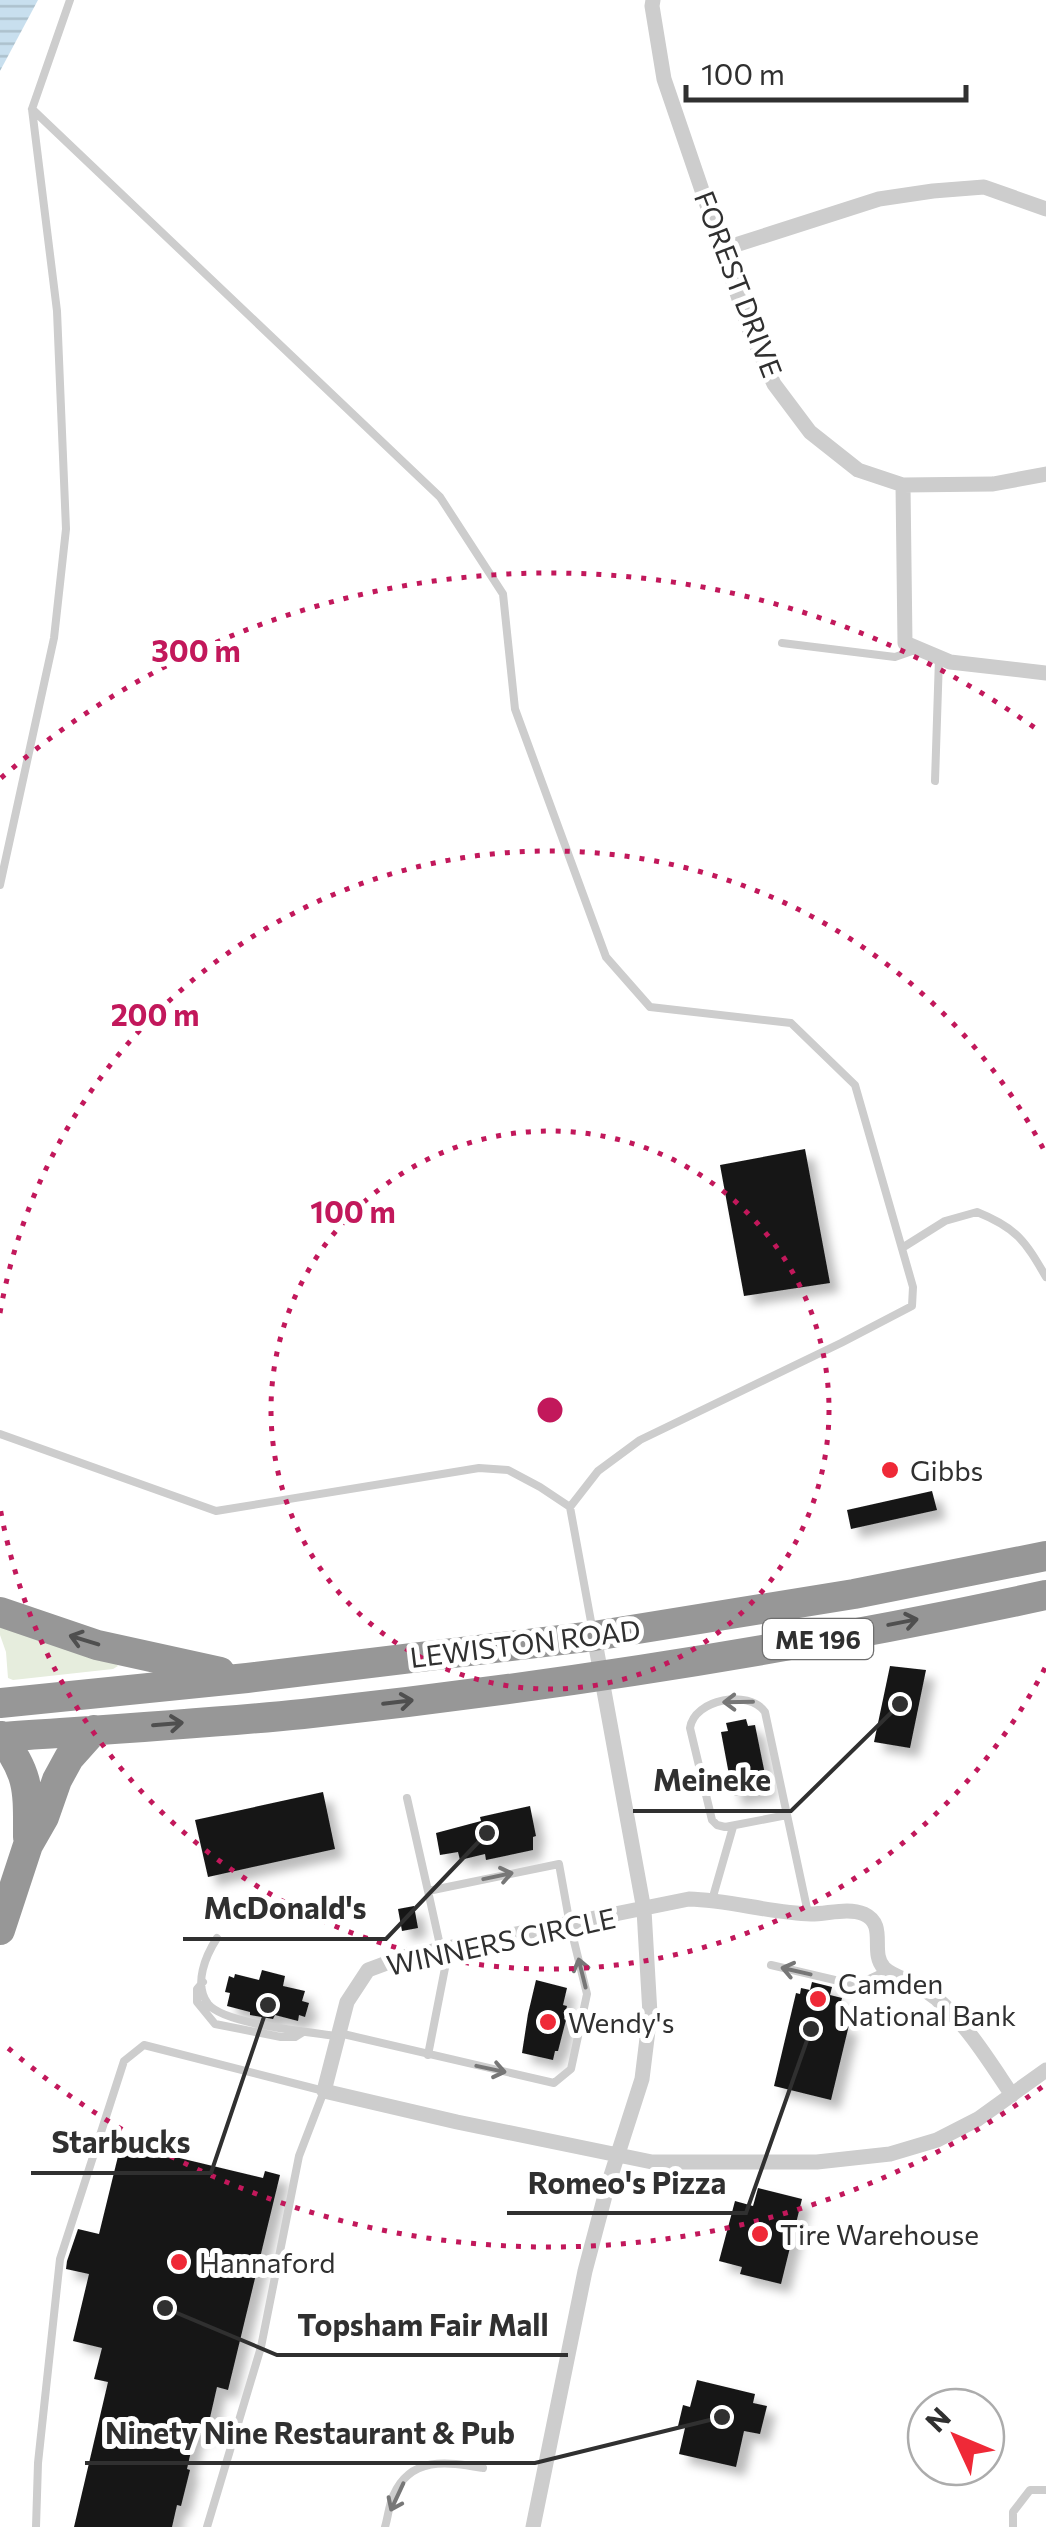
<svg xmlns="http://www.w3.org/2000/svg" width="1046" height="2527" viewBox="0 0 1046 2527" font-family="Commissioner,sans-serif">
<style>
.grass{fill:#e6eddd}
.water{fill:url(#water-rules)}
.building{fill:#171717;filter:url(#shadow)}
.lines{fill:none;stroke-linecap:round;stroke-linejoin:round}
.lane{stroke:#cdcdcd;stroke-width:8}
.street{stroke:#cdcdcd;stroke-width:15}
.highway{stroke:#979797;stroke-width:30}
.oneway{stroke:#4f4f4f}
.oneway2{stroke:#777}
.ring{fill:none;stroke:#c2185b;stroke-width:5;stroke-dasharray:5 10}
.poi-dot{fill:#ef2937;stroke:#fff;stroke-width:4}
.labels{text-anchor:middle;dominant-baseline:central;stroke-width:10;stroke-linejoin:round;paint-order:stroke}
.shield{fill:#fff;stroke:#6e6e6e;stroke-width:2.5}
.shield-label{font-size:25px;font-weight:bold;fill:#303030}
.street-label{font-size:28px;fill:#303030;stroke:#fff}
.poi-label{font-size:28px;fill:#303030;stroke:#fff;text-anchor:start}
.centre{fill:#c2185b;stroke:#fff;stroke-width:5}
.ring-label{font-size:30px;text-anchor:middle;font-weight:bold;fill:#c2185b;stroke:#fff;stroke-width:10;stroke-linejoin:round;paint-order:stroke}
.leader{fill:none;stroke:#303030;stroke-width:4}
.callout-dot{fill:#303030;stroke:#fff;stroke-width:4}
.callout-label{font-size:30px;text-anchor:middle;font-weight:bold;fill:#303030;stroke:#fff;stroke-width:10;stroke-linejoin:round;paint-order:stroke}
</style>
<defs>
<pattern id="water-rules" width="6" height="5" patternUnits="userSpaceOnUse" patternTransform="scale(2.5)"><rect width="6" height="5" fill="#c8dfee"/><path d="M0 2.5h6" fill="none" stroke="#acc0cc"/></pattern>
<filter id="shadow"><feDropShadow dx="9" dy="9" stdDeviation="5" flood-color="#0004"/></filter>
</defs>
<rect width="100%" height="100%" fill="#fff"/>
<path class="grass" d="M 0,1625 L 114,1662 L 118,1666 L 113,1669 L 13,1680 L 8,1678 L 6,1652 L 0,1635 Z"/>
<path class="water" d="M 0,0 L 38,0 L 0,71 Z"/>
<path class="building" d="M 805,1149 L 830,1283 L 744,1296 L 720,1165 Z
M 932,1491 L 937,1510 L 851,1529 L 847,1510 Z
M 890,1666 L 926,1670 L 910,1748 L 874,1742 Z
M 746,1719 L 748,1726 L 755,1725 L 768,1789 L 733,1796 L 721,1732 L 728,1731 L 726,1723 Z
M 323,1792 L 335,1849 L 208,1877 L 195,1820 Z
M 530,1806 L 536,1836 L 533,1837 L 533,1850 L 486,1860 L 485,1854 L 460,1860 L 458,1852 L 440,1855 L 436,1833 L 481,1821 L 480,1817 Z
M 414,1906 L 418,1928 L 402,1931 L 398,1909 Z
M 262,1970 L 285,1976 L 283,1986 L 305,1991 L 302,2001 L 309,2003 L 305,2017 L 299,2015 L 298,2021 L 275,2015 L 273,2019 L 250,2015 L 250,2012 L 227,2006 L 230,1993 L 225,1992 L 229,1976 L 234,1978 L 235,1974 L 259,1980 Z
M 536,1980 L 567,1988 L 563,2005 L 567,2006 L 564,2019 L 566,2020 L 558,2051 L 555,2051 L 553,2060 L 522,2053 L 528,2014 Z
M 812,1982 L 832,1987 L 830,1995 L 842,1998 L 836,2022 L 849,2025 L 831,2100 L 774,2086 L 796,1993 L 800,1994 L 801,1988 L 810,1990 Z
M 121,2144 L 263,2178 L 265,2171 L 280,2175 L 228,2390 L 217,2387 L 206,2435 L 195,2433 L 187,2469 L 190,2470 L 181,2506 L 177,2505 L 172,2527 L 74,2527 L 108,2382 L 94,2379 L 102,2348 L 73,2341 L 89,2274 L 66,2269 L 67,2261 L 78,2229 L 99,2234 Z
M 758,2188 L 802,2199 L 781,2284 L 740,2274 L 742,2267 L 719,2261 L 735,2201 L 753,2206 Z
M 697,2380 L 755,2394 L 753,2403 L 767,2406 L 760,2434 L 744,2431 L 736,2467 L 679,2454 L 685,2428 L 678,2426 L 683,2405 L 690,2407 Z"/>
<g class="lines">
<path class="lane" d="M 782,643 L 895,657 L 915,650
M 935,781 L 939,658
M 0,885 L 54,638 L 66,529 L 57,311 L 32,109 L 70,0
M 902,1248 L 945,1221 L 977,1212 C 1017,1228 1025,1241 1046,1277
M 0,1434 L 216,1511 L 479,1468 L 508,1470 L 540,1487 L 570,1507 L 598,1471 L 640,1440 L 841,1343 L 912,1306 L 913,1287 L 855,1085 L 791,1023 L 650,1007 L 606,957 L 515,709 L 503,594 L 440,497 L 32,109
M 570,1507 L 592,1627
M 787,1815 L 725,1827 L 717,1825 L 712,1820 L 690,1728 C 694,1699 749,1689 765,1712 L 808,1913
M 428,1891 L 445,1968 L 428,2055
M 712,1900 L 733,1827
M 217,1938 C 206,1955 193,1984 208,2004 C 224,2024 309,2032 336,2036
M 771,1965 L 856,1985 L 886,1971
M 203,1982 L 197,1989 L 197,2002 L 215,2024 L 281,2037 L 295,2037 L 303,2032
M 339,2033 L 554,2083 L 571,2069 L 587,1994 L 570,1925 L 559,1864 L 428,1891 L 407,1798
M 36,2527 L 38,2463 L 60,2259 L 124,2061 L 144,2045 L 324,2091 L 299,2156 L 261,2347 L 207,2527
M 385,2527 C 388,2517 389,2505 393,2496 C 411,2455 448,2462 483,2468
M 1013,2527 L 1013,2512 L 1030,2490 L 1046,2490"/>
<path class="street" d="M 653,0 L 652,6 L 664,79 L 750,331 L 774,384 L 810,432 L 858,470 L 903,485 L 993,484 L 1046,474
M 723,249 L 879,199 L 933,191 L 984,187 L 1046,209
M 903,485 L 905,643 L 950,662 L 1046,673
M 1012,2095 C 989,2061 968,2026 937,1999 C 929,1993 920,1986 911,1982 C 902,1978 891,1975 884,1968 C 869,1952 888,1925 864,1914 C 848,1907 828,1914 811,1914 C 770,1913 730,1900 689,1899 L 403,1957 L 368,1970 L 347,2002 L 324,2091 L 457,2122 L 652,2162 L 817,2162 L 890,2154 L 937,2140 L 978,2119 L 1046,2070
M 533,2527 L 585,2271 L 607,2188 L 642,2079 L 650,2014 L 644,1910 L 594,1636"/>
<path class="highway" d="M 0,1612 L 97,1645 L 220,1672
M 0,1703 L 247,1678 L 594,1636 L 854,1594 L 1046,1556
M 0,1736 C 30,1774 28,1791 28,1837
M 0,1737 C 101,1730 202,1724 303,1714 C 552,1687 801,1648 1046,1595
M 0,1930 L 28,1845 L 44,1817 L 57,1780 L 69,1758 L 94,1730"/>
</g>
<defs><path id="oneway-shaft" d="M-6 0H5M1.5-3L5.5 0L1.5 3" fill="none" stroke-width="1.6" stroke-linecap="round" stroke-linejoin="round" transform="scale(2.5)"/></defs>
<g class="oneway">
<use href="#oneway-shaft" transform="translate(903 1622) rotate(-11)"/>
<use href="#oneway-shaft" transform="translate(84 1640) rotate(-163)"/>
<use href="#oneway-shaft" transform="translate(398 1702) rotate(-7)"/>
<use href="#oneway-shaft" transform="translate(168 1724) rotate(-5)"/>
</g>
<g class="oneway2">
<use href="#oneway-shaft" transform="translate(738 1702) rotate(179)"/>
<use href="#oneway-shaft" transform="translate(498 1876) rotate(-12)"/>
<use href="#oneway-shaft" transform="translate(796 1971) rotate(-167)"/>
<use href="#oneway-shaft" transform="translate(582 1973) rotate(-104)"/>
<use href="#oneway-shaft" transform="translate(491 2069) rotate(12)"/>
<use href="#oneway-shaft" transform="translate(397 2497) rotate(115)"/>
</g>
<g class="ring">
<circle cx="550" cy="1410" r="279"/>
<path d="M1045 1668A558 558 0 0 1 0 1507M0 1313A558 558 0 0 1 1045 1152"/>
<path d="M1042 2087A837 837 0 0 1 1 2042M1 778A837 837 0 0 1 1042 733"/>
</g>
<g class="poi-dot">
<circle cx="890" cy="1470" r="10"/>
<circle cx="818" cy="1999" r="10"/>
<circle cx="548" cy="2022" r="10"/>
<circle cx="760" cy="2234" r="10"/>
<circle cx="179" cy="2262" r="10"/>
</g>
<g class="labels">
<rect class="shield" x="763" y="1619" width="110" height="40" rx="8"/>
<g class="shield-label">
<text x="818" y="1639">ME 196</text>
</g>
<g class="street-label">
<text transform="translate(739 284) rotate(69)">FOREST DRIVE</text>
<text transform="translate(525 1643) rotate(-7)">LEWISTON ROAD</text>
<text transform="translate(501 1941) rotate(-12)">WINNERS CIRCLE</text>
</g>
<g class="poi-label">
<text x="910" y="1470">Gibbs</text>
<text x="838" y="1983">Camden<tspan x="838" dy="32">National Bank</tspan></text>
<text x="568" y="2022">Wendy's</text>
<text x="780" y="2234">Tire Warehouse</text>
<text x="199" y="2262">Hannaford</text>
</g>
</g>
<circle cx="550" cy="1410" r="15" class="centre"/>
<g class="ring-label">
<text x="196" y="662">300 m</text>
<text x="155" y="1026">200 m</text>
<text x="353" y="1223">100 m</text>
</g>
<path class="leader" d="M900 1704L791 1811H633M487 1833L386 1939H183M268 2005L211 2173H31M811 2029L746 2213H507M165 2308L277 2355H568M722 2417L535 2463H85"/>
<g class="callout-dot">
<circle cx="900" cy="1704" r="10"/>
<circle cx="487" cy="1833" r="10"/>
<circle cx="268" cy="2005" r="10"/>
<circle cx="811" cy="2029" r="10"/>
<circle cx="165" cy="2308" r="10"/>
<circle cx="722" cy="2417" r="10"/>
</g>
<g class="callout-label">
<text x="712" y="1791">Meineke</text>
<text x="285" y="1919">McDonald's</text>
<text x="121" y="2153">Starbucks</text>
<text x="627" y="2194">Romeo's Pizza</text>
<text x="423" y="2336">Topsham Fair Mall</text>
<text x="310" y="2444">Ninety Nine Restaurant &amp; Pub</text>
</g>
<g transform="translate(956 2437) rotate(314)"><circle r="48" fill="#ffffff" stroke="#acacac" stroke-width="2.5"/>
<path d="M0-8L18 38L0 25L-18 38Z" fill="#ef2937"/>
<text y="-15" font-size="28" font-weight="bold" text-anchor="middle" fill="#303030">N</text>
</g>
<path d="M686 85v15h280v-15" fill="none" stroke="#303030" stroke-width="5"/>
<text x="701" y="85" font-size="30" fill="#303030" stroke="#ffffff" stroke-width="8" paint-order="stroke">100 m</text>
</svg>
